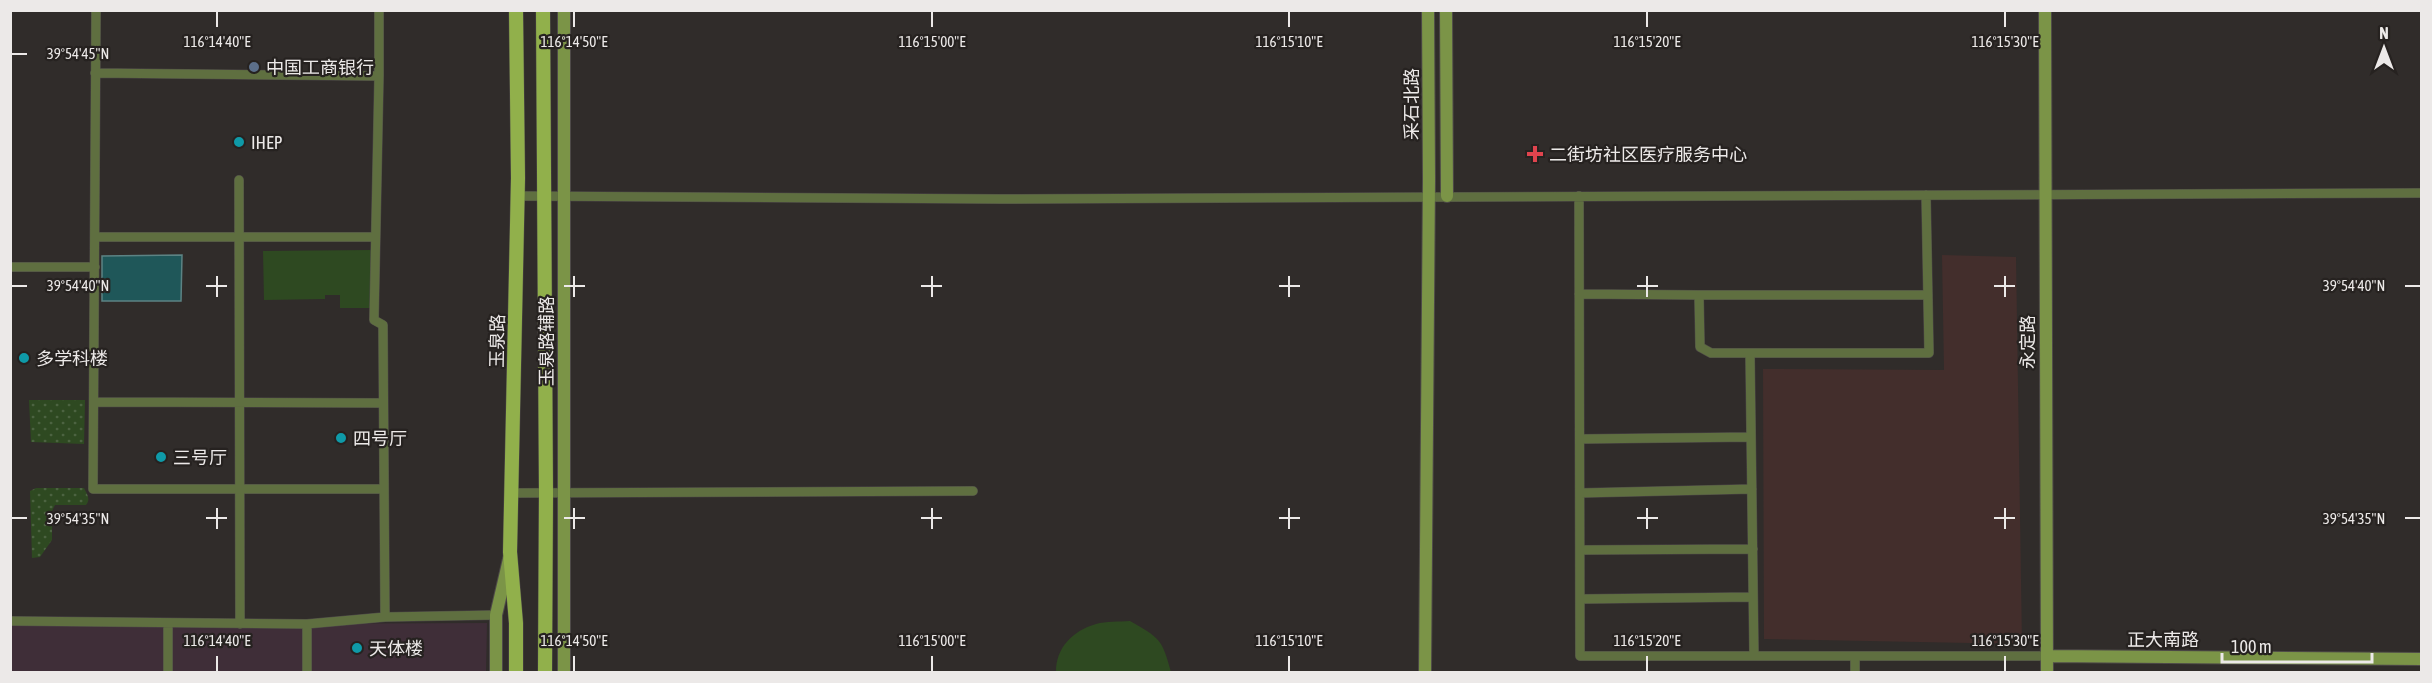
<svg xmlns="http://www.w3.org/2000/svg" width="2432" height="683" viewBox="0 0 2432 683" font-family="'Asap Condensed','Noto Sans SC',sans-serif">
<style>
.education{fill:#3f2e38}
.medical{fill:#432e2c}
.grass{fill:url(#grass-dots)}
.pitch{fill:#2e4921}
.water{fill:#1f5759;stroke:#5c8384;stroke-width:1.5}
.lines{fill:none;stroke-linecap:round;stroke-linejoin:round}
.street-casing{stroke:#4e4a48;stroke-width:10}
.secondary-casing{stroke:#4e4a48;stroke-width:14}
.primary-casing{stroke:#4e4a48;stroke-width:15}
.street{stroke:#5f6f40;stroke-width:9}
.secondary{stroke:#7b9447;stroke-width:12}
.primary{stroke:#91b04b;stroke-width:14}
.ticks{fill:none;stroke:#ece9e8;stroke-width:2}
.service-dot{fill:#5c6f8a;stroke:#262220;stroke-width:2}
.culture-dot{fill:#0f9aa8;stroke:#262220;stroke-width:2}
.health-dot{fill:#e0444e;stroke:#262220;stroke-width:2}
.labels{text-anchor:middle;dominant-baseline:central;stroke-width:4.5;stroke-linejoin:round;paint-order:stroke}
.poi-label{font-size:18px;fill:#ece9e8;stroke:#262220;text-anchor:start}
.street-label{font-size:18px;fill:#ece9e8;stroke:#262220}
.ticks-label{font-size:15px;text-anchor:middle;fill:#ece9e8;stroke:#262220;stroke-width:4.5;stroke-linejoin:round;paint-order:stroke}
</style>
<defs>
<pattern id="grass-dots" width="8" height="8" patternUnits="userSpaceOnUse" patternTransform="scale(1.5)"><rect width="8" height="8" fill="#2e4921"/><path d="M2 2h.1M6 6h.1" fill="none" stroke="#4c6341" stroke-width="1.8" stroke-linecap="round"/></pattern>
</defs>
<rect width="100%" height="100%" fill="#302c2a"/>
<path class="education" d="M 11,621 L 240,624 L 487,623 L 486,672 L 11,672 Z"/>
<path class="medical" d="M 1942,255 L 2016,257 L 2022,644 L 1764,639 L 1763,369 L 1944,370 Z"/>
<path class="grass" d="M 29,400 L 85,400 L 84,444 L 31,442 Z
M 36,488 L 84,488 C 87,494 91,499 86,505 L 55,505 L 52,511 L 52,540 L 40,557 L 32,558 L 30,491 Z"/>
<path class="pitch" d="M 371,250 L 371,308 L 340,308 L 340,295 L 325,295 L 325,299 L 264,300 L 263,251 Z
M 1130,621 C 1160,638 1162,639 1171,672 L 1056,672 C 1056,648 1072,631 1096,624 C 1106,621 1119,622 1130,621 Z"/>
<path class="water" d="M 182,255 L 181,301 L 102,301 L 102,256 Z"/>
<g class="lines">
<g class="street-casing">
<path id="street" d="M 96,10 L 93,489 L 383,489
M 95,73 L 379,76 L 374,320 L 383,325 L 385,617
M 379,76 L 379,10
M 239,180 L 240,624
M 1926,195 L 1929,353 L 1711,353 L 1700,347 L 1699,295 L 1928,295
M 518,196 L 1000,199 L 2422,193
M 1579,196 L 1580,656 L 2047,656
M 96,237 L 375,237
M 10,267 L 95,267
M 1579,294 L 1699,295
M 1750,353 L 1754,656
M 94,402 L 383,403
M 1580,439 L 1751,437
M 512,493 L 973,491
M 1580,493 L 1752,489
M 1580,550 L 1753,549
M 1581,599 L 1753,597
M 10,621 L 307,624 L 385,617 L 496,615
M 1855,656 L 1855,672
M 168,672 L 168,624
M 307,672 L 307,624"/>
</g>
<g class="secondary-casing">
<path id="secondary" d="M 1446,10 L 1447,196
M 2045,10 L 2047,672
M 2047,656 L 2422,659
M 496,672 L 496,615 L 509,559
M 564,672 L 564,10
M 1425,672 L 1429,179 L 1428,10"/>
</g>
<g class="primary-casing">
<path id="primary" d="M 516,10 L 518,178 L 510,552 L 516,623 L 516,672
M 543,10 L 546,493 L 545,672"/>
</g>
<use href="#street" class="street"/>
<use href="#secondary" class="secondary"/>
<use href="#primary" class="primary"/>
</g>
<path class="ticks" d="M 217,12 L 217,27M 574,12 L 574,27M 932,12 L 932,27M 1289,12 L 1289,27M 1647,12 L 1647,27M 2005,12 L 2005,27M 12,54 L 27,54M 217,276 L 217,297M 574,276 L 574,297M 932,276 L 932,297M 1289,276 L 1289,297M 1647,276 L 1647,297M 2005,276 L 2005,297M 12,286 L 27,286M 206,286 L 227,286M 564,286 L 585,286M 921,286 L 942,286M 1279,286 L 1300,286M 1637,286 L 1658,286M 1994,286 L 2015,286M 2405,286 L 2420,286M 217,508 L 217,529M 574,508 L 574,529M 932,508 L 932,529M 1289,508 L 1289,529M 1647,508 L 1647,529M 2005,508 L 2005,529M 12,518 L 27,518M 206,518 L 227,518M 564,518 L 585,518M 921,518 L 942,518M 1279,518 L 1300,518M 1637,518 L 1658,518M 1994,518 L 2015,518M 2405,518 L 2420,518M 217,656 L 217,671M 574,656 L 574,671M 932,656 L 932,671M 1289,656 L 1289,671M 1647,656 L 1647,671M 2005,656 L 2005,671"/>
<circle class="service-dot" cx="254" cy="67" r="6"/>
<g class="culture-dot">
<circle cx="239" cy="142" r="6"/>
<circle cx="24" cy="358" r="6"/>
<circle cx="341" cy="438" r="6"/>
<circle cx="161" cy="457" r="6"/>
<circle cx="357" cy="648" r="6"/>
</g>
<path class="health-dot" d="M1532 145h6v6h6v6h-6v6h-6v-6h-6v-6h6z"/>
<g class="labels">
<g class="poi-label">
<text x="266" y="67">中国工商银行</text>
<text x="251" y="142">IHEP</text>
<text x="1549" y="154">二街坊社区医疗服务中心</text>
<text x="36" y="358">多学科楼</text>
<text x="353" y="438">四号厅</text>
<text x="173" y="457">三号厅</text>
<text x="369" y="648">天体楼</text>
</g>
<g class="street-label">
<text transform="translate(1411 104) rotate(-90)">采石北路</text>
<text transform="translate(497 341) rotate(-89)">玉泉路</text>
<text transform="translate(546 341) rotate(-90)">玉泉路辅路</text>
<text transform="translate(2027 342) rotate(-90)">永定路</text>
<text x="2163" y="639">正大南路</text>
</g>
</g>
<g class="ticks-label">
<text x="217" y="47">116°14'40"E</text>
<text x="574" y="47">116°14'50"E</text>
<text x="932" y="47">116°15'00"E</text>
<text x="1289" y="47">116°15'10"E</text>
<text x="1647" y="47">116°15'20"E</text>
<text x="2005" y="47">116°15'30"E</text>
<text x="78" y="59">39°54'45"N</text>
<text x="78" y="291">39°54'40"N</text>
<text x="2354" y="291">39°54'40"N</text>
<text x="78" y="524">39°54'35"N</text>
<text x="2354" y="524">39°54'35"N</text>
<text x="217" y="646">116°14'40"E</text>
<text x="574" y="646">116°14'50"E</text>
<text x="932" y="646">116°15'00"E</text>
<text x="1289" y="646">116°15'10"E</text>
<text x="1647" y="646">116°15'20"E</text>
<text x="2005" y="646">116°15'30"E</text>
</g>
<rect width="2432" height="683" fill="none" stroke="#ece9e8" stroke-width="24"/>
<g transform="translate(2384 48)" stroke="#262220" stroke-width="4.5" paint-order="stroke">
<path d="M0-4.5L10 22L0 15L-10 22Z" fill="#ece9e8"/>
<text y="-9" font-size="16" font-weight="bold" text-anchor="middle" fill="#ece9e8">N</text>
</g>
<path d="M2222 653v9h150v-9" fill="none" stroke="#ece9e8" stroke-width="3"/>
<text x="2231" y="653" font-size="18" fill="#ece9e8" stroke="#262220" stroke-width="4.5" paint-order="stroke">100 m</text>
</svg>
